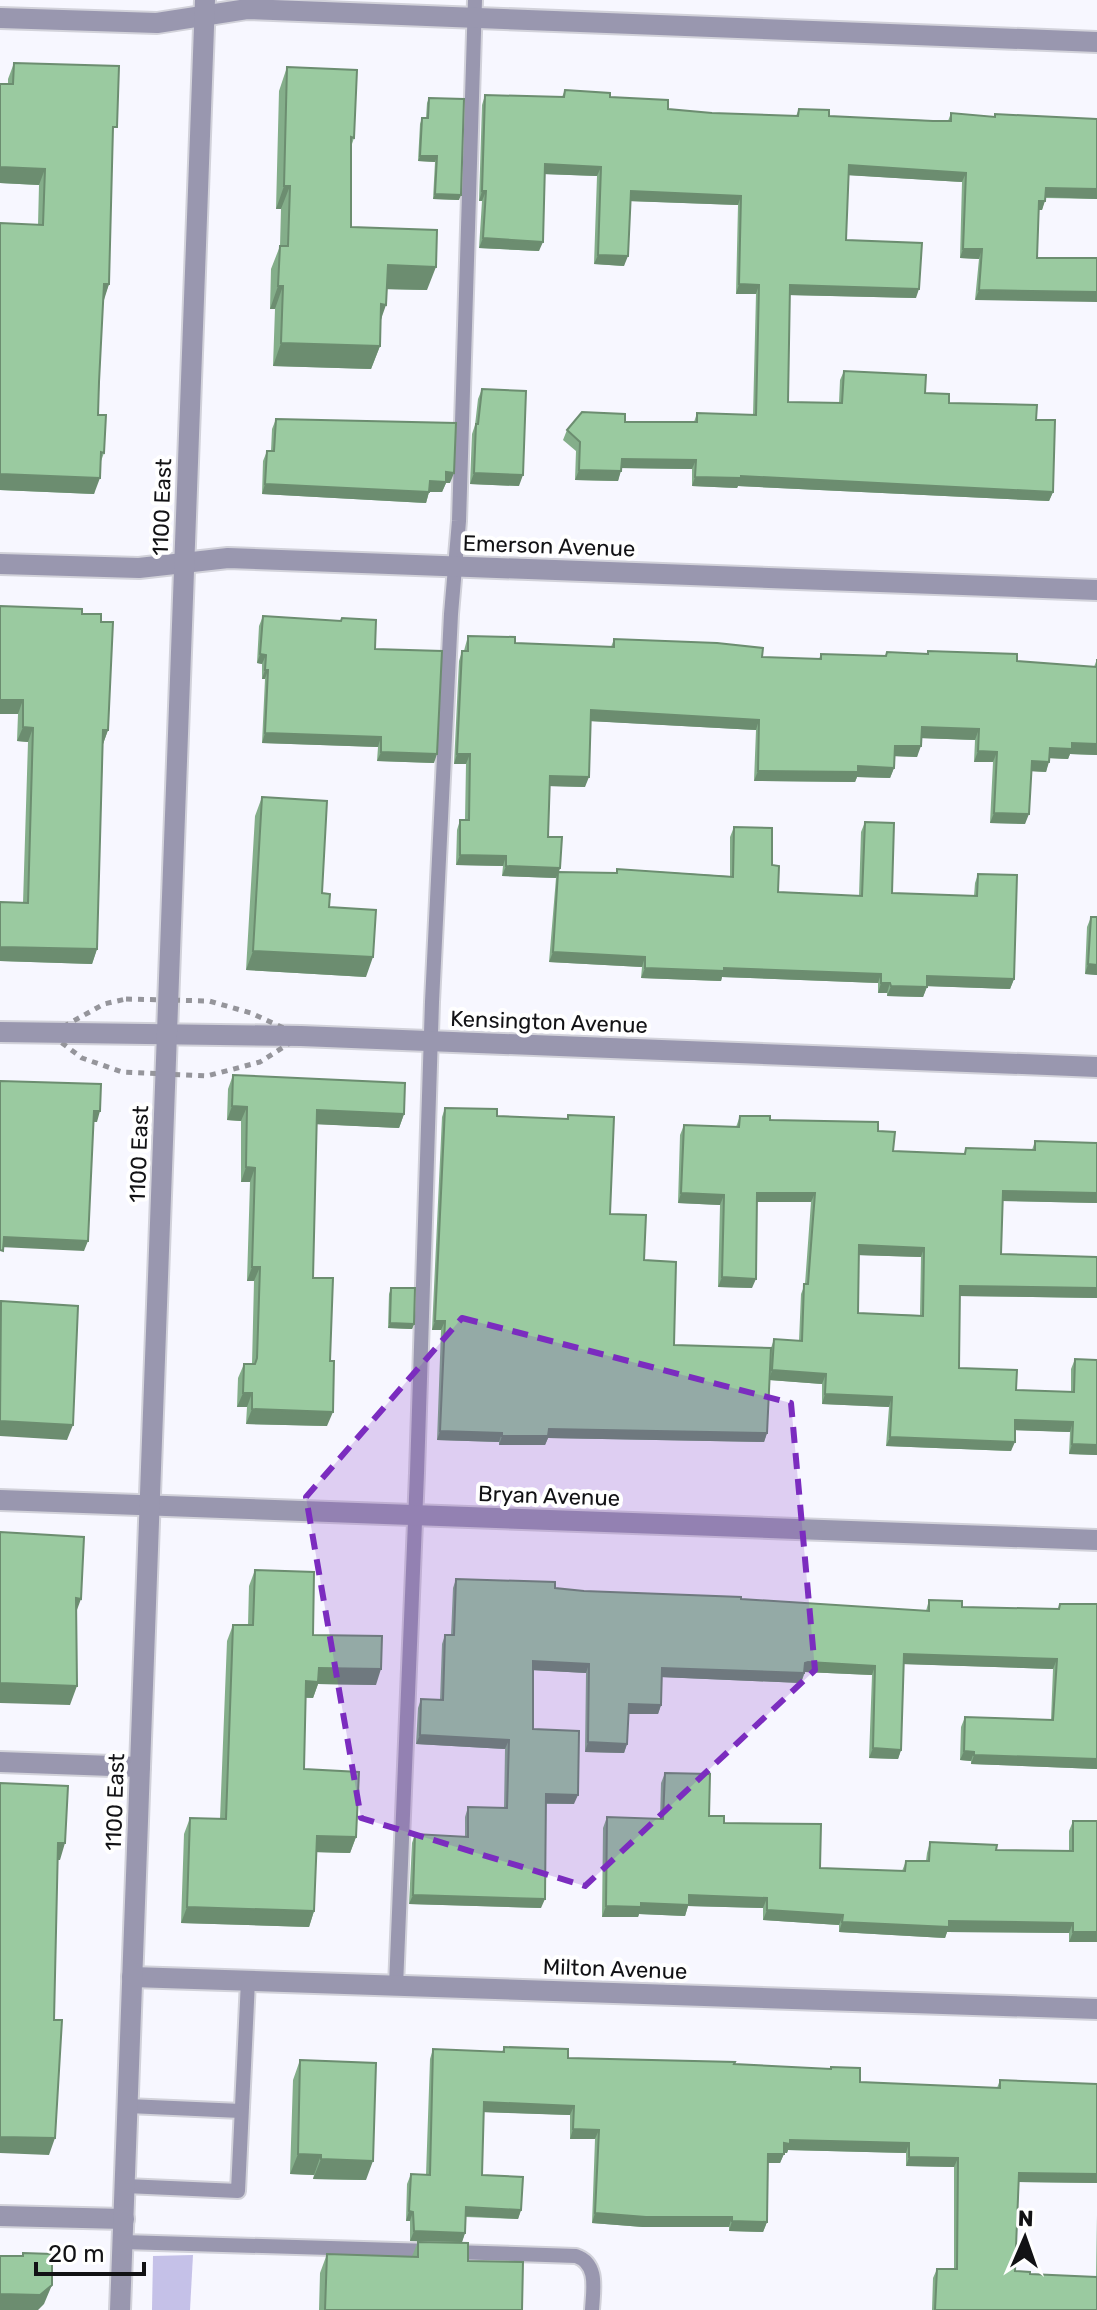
<svg xmlns="http://www.w3.org/2000/svg" width="1097" height="2310" viewBox="0 0 1097 2310" font-family="Rubik,sans-serif">
<style>
.grass{fill:#c5c1e8}
.lines{fill:none;stroke-linecap:round;stroke-linejoin:round}
.service-casing{stroke:#d2d2da;stroke-width:18}
.minor-casing{stroke:#d2d2da;stroke-width:24}
.tertiary-casing{stroke:#d2d2da;stroke-width:24}
.path{stroke:#95959b;stroke-width:5;stroke-dasharray:6 6;stroke-linecap:butt}
.service{stroke:#9997af;stroke-width:14}
.minor{stroke:#9997af;stroke-width:20}
.tertiary{stroke:#9997af;stroke-width:20}
.wall{fill:#84ae8a;fill-rule:evenodd}
.shaded-wall{fill:#6c8d70}
.building{fill:#9acaa0;stroke:#6c8d70;stroke-width:2;fill-rule:evenodd}
.marked{fill:#7b2cbf;fill-opacity:0.2;stroke:#7b2cbf;stroke-width:6;stroke-dasharray:16 10;stroke-linejoin:round}
.labels{text-anchor:middle;dominant-baseline:central;stroke-width:8;stroke-linejoin:round;paint-order:stroke}
.street-label{font-size:22px;fill:#121215;stroke:#fff}
</style>
<rect width="100%" height="100%" fill="#f7f7ff"/>
<path class="grass" d="M 193,2255 L 190,2310 L 152,2310 L 153,2256 Z"/>
<g class="lines">
<g class="service-casing">
<path id="service" d="M 396,1986 L 417,1473 L 432,1002 L 451,614 L 459,521 L 475,0
M 128,2106 L 241,2111
M 125,2186 L 238,2191 L 248,1981
M 123,2242 L 431,2251
M 452,2252 L 576,2256 C 599,2264 593,2290 592,2310"/>
</g>
<g class="minor-casing">
<path id="minor" d="M 0,18 L 157,23 L 247,9 L 1097,42
M 0,564 L 139,568 L 228,558 L 1097,590
M 0,1032 L 301,1036 L 1097,1067
M 0,1500 L 1097,1540
M 0,1762 L 140,1767
M 132,1977 L 1097,2009
M 0,2216 L 124,2219"/>
</g>
<g class="tertiary-casing">
<path id="tertiary" d="M 120,2310 L 205,0"/>
</g>
<path class="path" d="M 126,999 L 209,1001 L 251,1013 L 301,1036 L 260,1062 L 207,1076 L 122,1072 L 82,1058 L 50,1034 L 104,1004 Z"/>
<use href="#service" class="service"/>
<use href="#minor" class="minor"/>
<use href="#tertiary" class="tertiary"/>
</g>
<path class="wall" d="M 14,63 L 113,137 L 109,284 L 103,300 L 98,415 L 104,453 L 101,461 L 94,494 L 0,490 L 0,223 L 38,225 L 39,185 L 0,183 L 0,84 L 8,84 L 8,79 Z
M 287,67 L 354,138 L 351,147 L 351,227 L 427,290 L 387,289 L 381,320 L 380,346 L 371,369 L 273,366 L 275,309 L 270,309 L 271,269 L 280,246 L 281,209 L 276,209 L 279,91 Z
M 565,90 L 610,97 L 668,109 L 712,113 L 796,116 L 799,109 L 829,116 L 948,121 L 951,113 L 994,117 L 995,114 L 1097,119 L 1097,199 L 1045,198 L 1042,210 L 1039,210 L 975,300 L 979,259 L 960,258 L 962,182 L 848,175 L 846,240 L 916,298 L 790,295 L 788,402 L 839,403 L 840,380 L 844,371 L 925,393 L 949,403 L 1036,420 L 1053,492 L 1049,501 L 738,486 L 737,488 L 692,486 L 692,469 L 621,468 L 618,481 L 575,480 L 576,451 L 563,440 L 567,430 L 625,422 L 694,422 L 697,413 L 753,415 L 756,294 L 736,294 L 738,205 L 630,201 L 624,266 L 594,264 L 597,176 L 545,174 L 539,251 L 479,248 L 482,201 L 479,201 L 482,105 L 485,95 L 562,97 Z
M 429,98 L 459,200 L 433,199 L 435,162 L 418,161 L 420,124 L 422,118 L 426,118 L 427,103 Z
M 482,389 L 519,486 L 470,484 L 472,434 L 475,425 L 478,399 Z
M 276,419 L 450,483 L 446,483 L 442,492 L 429,492 L 426,503 L 262,494 L 263,461 L 267,451 L 271,451 L 272,429 Z
M 0,606 L 82,614 L 101,622 L 108,730 L 103,744 L 97,949 L 92,964 L 0,961 L 0,902 L 23,903 L 28,742 L 17,741 L 18,714 L 0,714 Z
M 263,616 L 340,621 L 342,618 L 375,649 L 434,763 L 377,761 L 378,747 L 262,743 L 265,679 L 262,679 L 262,664 L 257,663 L 259,626 Z
M 468,636 L 515,643 L 611,647 L 614,639 L 762,657 L 819,659 L 821,654 L 885,656 L 887,652 L 927,654 L 928,651 L 1017,661 L 1094,667 L 1097,659 L 1097,755 L 1070,754 L 1068,759 L 1049,758 L 1046,772 L 1031,771 L 1025,824 L 990,823 L 993,762 L 974,762 L 975,740 L 921,738 L 917,757 L 894,756 L 894,768 L 890,778 L 857,777 L 855,782 L 754,781 L 756,730 L 591,721 L 585,787 L 550,786 L 548,837 L 560,868 L 559,872 L 616,873 L 617,869 L 730,876 L 730,837 L 734,827 L 772,865 L 778,892 L 859,896 L 861,832 L 865,822 L 892,893 L 974,896 L 975,883 L 978,874 L 1014,979 L 1010,989 L 927,986 L 923,997 L 887,996 L 887,993 L 878,993 L 878,983 L 722,977 L 721,981 L 641,978 L 642,967 L 549,962 L 556,878 L 502,876 L 503,866 L 456,865 L 457,830 L 460,820 L 465,820 L 466,764 L 454,764 L 459,661 L 462,651 L 464,651 L 465,647 Z
M 262,797 L 322,893 L 366,977 L 246,970 L 255,816 Z
M 1091,917 L 1097,917 L 1097,992 L 1097,975 L 1085,974 L 1087,927 Z
M 233,1075 L 404,1114 L 399,1128 L 316,1124 L 313,1278 L 327,1426 L 246,1424 L 247,1407 L 237,1407 L 238,1378 L 244,1364 L 252,1364 L 254,1281 L 247,1281 L 250,1182 L 241,1182 L 241,1121 L 227,1120 L 228,1089 Z
M 445,1108 L 497,1116 L 567,1119 L 568,1115 L 610,1214 L 644,1260 L 674,1345 L 771,1348 L 774,1339 L 799,1341 L 801,1294 L 805,1284 L 811,1202 L 757,1202 L 752,1288 L 718,1287 L 720,1205 L 678,1203 L 680,1135 L 684,1125 L 736,1127 L 740,1116 L 878,1131 L 893,1151 L 964,1154 L 966,1148 L 1032,1150 L 1035,1141 L 1097,1203 L 1003,1201 L 1001,1254 L 1097,1298 L 960,1296 L 959,1368 L 1016,1390 L 1071,1392 L 1071,1369 L 1075,1359 L 1097,1360 L 1097,1455 L 1069,1454 L 1070,1432 L 1015,1430 L 1011,1451 L 886,1446 L 889,1407 L 822,1404 L 822,1384 L 770,1380 L 767,1433 L 764,1442 L 548,1438 L 545,1445 L 499,1445 L 499,1442 L 437,1440 L 441,1330 L 432,1330 L 442,1117 ZM 859,1255 L 921,1257 L 920,1315 L 858,1313 Z
M 391,1288 L 414,1324 L 412,1329 L 388,1328 L 389,1294 Z
M 255,1570 L 313,1635 L 376,1685 L 318,1684 L 313,1698 L 306,1698 L 304,1769 L 356,1837 L 350,1853 L 316,1852 L 314,1911 L 309,1927 L 181,1923 L 184,1834 L 190,1818 L 220,1819 L 227,1641 L 233,1625 L 248,1625 L 249,1586 Z
M 456,1579 L 584,1591 L 926,1611 L 929,1600 L 962,1607 L 1058,1609 L 1060,1604 L 1097,1769 L 971,1764 L 971,1761 L 960,1760 L 961,1727 L 965,1717 L 1051,1720 L 1053,1669 L 904,1664 L 901,1750 L 898,1759 L 869,1758 L 872,1675 L 805,1672 L 801,1683 L 662,1677 L 661,1705 L 658,1714 L 628,1714 L 627,1744 L 624,1753 L 585,1752 L 586,1673 L 533,1670 L 533,1729 L 574,1804 L 546,1804 L 541,1908 L 409,1904 L 412,1843 L 415,1834 L 465,1837 L 465,1817 L 468,1807 L 504,1808 L 505,1749 L 416,1744 L 418,1708 L 421,1699 L 440,1700 L 442,1644 L 445,1635 L 451,1635 L 453,1588 Z
M 665,1773 L 709,1816 L 820,1868 L 902,1871 L 906,1861 L 926,1861 L 927,1853 L 930,1842 L 996,1850 L 1069,1851 L 1069,1831 L 1073,1821 L 1097,1821 L 1097,1942 L 1069,1942 L 1069,1933 L 947,1932 L 945,1938 L 839,1932 L 839,1925 L 763,1920 L 763,1908 L 688,1906 L 685,1916 L 639,1914 L 638,1917 L 602,1917 L 603,1828 L 607,1817 L 660,1819 L 661,1783 Z
M 504,2047 L 568,2058 L 734,2064 L 860,2082 L 997,2088 L 1000,2080 L 1097,2084 L 1097,2183 L 1019,2182 L 1015,2271 L 1030,2274 L 1096,2277 L 1097,2215 L 1097,2310 L 932,2310 L 933,2278 L 937,2269 L 954,2269 L 954,2167 L 906,2166 L 906,2153 L 788,2150 L 787,2153 L 784,2153 L 780,2163 L 768,2163 L 767,2222 L 763,2232 L 729,2231 L 729,2227 L 643,2227 L 592,2223 L 595,2139 L 570,2139 L 570,2115 L 484,2112 L 482,2175 L 521,2210 L 518,2219 L 466,2217 L 465,2233 L 462,2242 L 410,2241 L 410,2221 L 406,2221 L 407,2184 L 411,2174 L 426,2175 L 430,2059 L 433,2049 L 502,2052 Z
M 300,2060 L 366,2180 L 313,2179 L 314,2175 L 290,2174 L 293,2080 Z
M 418,2242 L 468,2261 L 522,2310 L 319,2310 L 320,2273 L 327,2254 L 412,2256 Z"/>
<path class="shaded-wall" d="M 420,156 L 437,156 L 435,162 L 418,161 Z
M 545,164 L 601,167 L 597,176 L 542,174 Z
M 849,165 L 966,173 L 962,182 L 845,175 Z
M 0,167 L 45,169 L 39,185 L 0,183 Z
M 284,186 L 290,186 L 281,209 L 276,209 Z
M 1046,188 L 1097,189 L 1097,199 L 1042,197 Z
M 482,191 L 486,191 L 482,201 L 479,201 Z
M 631,191 L 741,196 L 738,205 L 627,201 Z
M 435,194 L 461,195 L 459,200 L 433,199 Z
M 1039,201 L 1045,201 L 1042,210 L 1036,210 Z
M 483,238 L 543,242 L 539,251 L 479,248 Z
M 963,249 L 982,249 L 979,259 L 960,258 Z
M 598,255 L 628,256 L 624,266 L 594,264 Z
M 388,265 L 436,267 L 427,290 L 379,289 Z
M 104,284 L 109,284 L 104,300 L 98,300 Z
M 739,284 L 759,285 L 756,294 L 736,294 Z
M 790,285 L 919,289 L 916,298 L 787,295 Z
M 278,286 L 283,286 L 275,309 L 270,309 Z
M 979,290 L 1097,292 L 1097,302 L 975,300 Z
M 381,304 L 386,305 L 378,328 Z
M 281,343 L 380,346 L 371,369 L 273,366 Z
M 622,459 L 696,460 L 692,469 L 618,468 Z
M 579,470 L 621,471 L 618,481 L 575,480 Z
M 446,472 L 454,473 L 450,483 L 446,483 L 442,492 L 428,492 L 429,492 L 426,503 L 262,494 L 265,484 L 430,481 Z
M 474,473 L 523,475 L 519,486 L 470,484 Z
M 0,474 L 100,478 L 94,494 L 0,490 Z
M 741,476 L 1053,492 L 1049,501 L 738,486 L 737,488 L 692,486 L 695,477 Z
M 260,654 L 266,655 L 262,664 L 257,663 Z
M 265,670 L 268,670 L 265,679 L 262,679 Z
M 0,700 L 23,700 L 18,714 L 0,714 Z
M 591,710 L 759,720 L 756,730 L 588,721 Z
M 23,727 L 33,728 L 28,742 L 17,741 Z
M 922,727 L 979,729 L 975,740 L 918,738 Z
M 103,730 L 108,730 L 103,744 Z
M 265,733 L 381,737 L 378,747 L 262,743 Z
M 1072,743 L 1097,744 L 1097,755 L 1070,754 L 1068,759 L 1046,758 L 1050,748 Z
M 895,746 L 921,746 L 917,757 L 891,756 Z
M 978,751 L 997,752 L 993,762 L 974,762 Z
M 381,752 L 437,754 L 434,763 L 377,761 Z
M 457,754 L 470,754 L 466,764 L 454,764 Z
M 1032,761 L 1049,762 L 1046,772 L 1028,771 Z
M 858,766 L 894,768 L 890,778 L 857,777 L 855,782 L 754,781 L 758,771 Z
M 550,776 L 589,777 L 585,787 L 546,786 Z
M 994,813 L 1029,814 L 1025,824 L 990,823 Z
M 460,855 L 506,856 L 503,866 L 456,865 Z
M 506,866 L 560,868 L 556,878 L 502,876 Z
M 0,947 L 97,949 L 92,964 L 0,961 Z
M 253,951 L 373,957 L 366,977 L 246,970 Z
M 553,952 L 645,957 L 642,967 L 549,962 Z
M 1088,964 L 1097,965 L 1097,975 L 1085,974 Z
M 645,968 L 724,968 L 881,974 L 878,983 L 722,977 L 721,981 L 641,978 Z
M 927,976 L 1014,979 L 1010,989 L 924,986 Z
M 881,983 L 890,983 L 887,993 L 878,993 Z
M 891,986 L 927,987 L 923,997 L 887,996 Z
M 232,1106 L 247,1107 L 241,1121 L 227,1120 Z
M 317,1110 L 404,1114 L 399,1128 L 312,1124 Z
M 94,1111 L 100,1111 L 97,1122 L 90,1122 Z
M 246,1167 L 255,1168 L 250,1182 L 241,1182 Z
M 1003,1191 L 1097,1193 L 1097,1203 L 1000,1201 Z
M 681,1193 L 724,1195 L 720,1205 L 678,1203 Z
M 757,1193 L 815,1193 L 811,1202 L 754,1202 Z
M 4,1237 L 88,1241 L 84,1251 L 0,1247 Z
M 859,1245 L 924,1248 L 921,1257 L 855,1255 Z
M 252,1267 L 260,1267 L 254,1281 L 247,1281 Z
M 722,1277 L 756,1279 L 752,1288 L 718,1287 Z
M 960,1286 L 1097,1288 L 1097,1298 L 957,1296 Z
M 435,1321 L 445,1321 L 441,1330 L 432,1330 Z
M 390,1323 L 414,1324 L 412,1329 L 388,1328 Z
M 772,1370 L 826,1374 L 822,1384 L 769,1380 Z
M 243,1393 L 252,1393 L 247,1407 L 237,1407 Z
M 825,1394 L 892,1397 L 889,1407 L 822,1404 Z
M 252,1409 L 333,1412 L 327,1426 L 246,1424 Z
M 1015,1420 L 1073,1422 L 1070,1432 L 1012,1430 Z
M 0,1421 L 73,1425 L 67,1440 L 0,1436 Z
M 549,1429 L 767,1433 L 764,1442 L 548,1438 L 545,1445 L 499,1445 L 502,1436 Z
M 440,1431 L 502,1433 L 499,1442 L 437,1440 Z
M 890,1437 L 1015,1442 L 1011,1451 L 886,1446 Z
M 1072,1444 L 1097,1445 L 1097,1455 L 1069,1454 Z
M 76,1598 L 81,1599 L 74,1618 Z
M 904,1654 L 1057,1659 L 1053,1669 L 901,1664 Z
M 533,1661 L 589,1664 L 586,1673 L 530,1670 Z
M 808,1662 L 875,1666 L 872,1675 L 805,1672 L 805,1663 Z
M 319,1668 L 381,1669 L 376,1685 L 318,1684 L 313,1698 L 300,1697 L 306,1681 Z
M 662,1668 L 804,1673 L 801,1683 L 659,1677 Z
M 0,1683 L 77,1686 L 70,1705 L 0,1703 Z
M 629,1704 L 661,1705 L 658,1714 L 625,1714 Z
M 420,1735 L 509,1740 L 505,1749 L 416,1744 Z
M 588,1742 L 627,1744 L 624,1753 L 585,1752 Z
M 873,1748 L 901,1750 L 898,1759 L 869,1758 Z
M 964,1751 L 974,1752 L 971,1761 L 960,1760 Z
M 974,1755 L 1097,1759 L 1097,1769 L 971,1764 Z
M 546,1794 L 578,1795 L 574,1804 L 543,1803 Z
M 317,1836 L 356,1837 L 350,1853 L 311,1852 Z
M 58,1843 L 65,1843 L 60,1860 L 52,1860 Z
M 413,1895 L 545,1899 L 541,1908 L 409,1904 Z
M 689,1895 L 767,1898 L 763,1908 L 688,1906 L 685,1916 L 639,1914 L 638,1917 L 602,1917 L 606,1906 L 641,1903 Z
M 187,1907 L 314,1911 L 309,1927 L 181,1923 Z
M 767,1910 L 843,1915 L 839,1925 L 763,1920 Z
M 949,1921 L 1073,1923 L 1069,1933 L 947,1932 L 945,1938 L 839,1932 L 842,1922 Z
M 1073,1932 L 1097,1932 L 1097,1942 L 1069,1942 Z
M 484,2102 L 574,2106 L 570,2115 L 480,2112 Z
M 573,2129 L 599,2130 L 595,2139 L 570,2139 Z
M 0,2137 L 55,2138 L 49,2155 L 0,2153 Z
M 790,2140 L 909,2143 L 906,2153 L 788,2150 L 787,2153 L 781,2152 L 784,2143 Z
M 298,2154 L 321,2155 L 314,2175 L 290,2174 Z
M 768,2154 L 784,2154 L 780,2163 L 765,2163 Z
M 909,2157 L 958,2158 L 954,2167 L 906,2166 Z
M 321,2159 L 373,2161 L 366,2180 L 313,2179 Z
M 1019,2173 L 1097,2174 L 1097,2183 L 1016,2182 Z
M 466,2207 L 521,2210 L 518,2219 L 463,2216 Z
M 409,2211 L 413,2212 L 410,2221 L 406,2221 Z
M 595,2213 L 732,2217 L 729,2227 L 643,2227 L 592,2223 Z
M 732,2221 L 767,2222 L 763,2232 L 729,2231 Z
M 414,2231 L 465,2233 L 462,2242 L 410,2241 Z
M 52,2285 L 44,2304 L 38,2310 L 0,2310 L 0,2294 Z"/>
<path class="building" d="M 14,63 L 119,66 L 117,127 L 113,127 L 109,284 L 104,284 L 99,382 L 98,415 L 106,415 L 104,453 L 101,452 L 100,478 L 0,474 L 0,223 L 43,225 L 45,169 L 0,167 L 0,84 L 13,84 Z
M 287,67 L 357,70 L 354,138 L 351,137 L 351,227 L 437,230 L 436,267 L 388,265 L 386,305 L 381,304 L 380,346 L 281,343 L 283,286 L 278,286 L 280,246 L 288,246 L 290,186 L 284,186 Z
M 565,90 L 610,93 L 610,97 L 668,100 L 668,109 L 712,113 L 798,116 L 799,109 L 829,110 L 829,116 L 933,121 L 951,121 L 951,113 L 995,117 L 995,114 L 1097,119 L 1097,189 L 1046,188 L 1045,201 L 1039,201 L 1037,258 L 1097,258 L 1097,292 L 979,290 L 982,249 L 963,249 L 966,173 L 849,165 L 846,240 L 922,243 L 919,289 L 790,285 L 788,402 L 842,403 L 844,371 L 926,375 L 925,393 L 949,394 L 949,403 L 1037,405 L 1036,420 L 1055,420 L 1053,492 L 741,476 L 741,478 L 695,477 L 696,460 L 622,459 L 621,471 L 579,470 L 580,442 L 567,430 L 582,412 L 625,414 L 625,422 L 697,422 L 697,413 L 756,415 L 759,285 L 739,284 L 741,196 L 631,191 L 628,256 L 598,255 L 601,167 L 545,164 L 543,242 L 483,238 L 486,191 L 482,191 L 485,95 L 564,97 Z
M 429,98 L 464,99 L 461,195 L 435,194 L 437,156 L 420,156 L 422,118 L 428,118 Z
M 482,389 L 526,391 L 523,475 L 474,473 L 476,424 L 478,424 Z
M 276,419 L 456,423 L 454,473 L 446,472 L 446,482 L 430,481 L 429,492 L 265,484 L 267,451 L 274,451 Z
M 0,606 L 82,609 L 82,614 L 101,614 L 101,622 L 113,622 L 108,730 L 103,730 L 97,949 L 0,947 L 0,902 L 28,903 L 33,728 L 23,727 L 23,700 L 0,700 Z
M 263,616 L 341,621 L 342,618 L 376,620 L 375,649 L 442,651 L 437,754 L 381,752 L 381,737 L 265,733 L 268,670 L 265,670 L 266,655 L 260,654 Z
M 468,636 L 515,637 L 515,643 L 614,647 L 614,639 L 717,643 L 763,648 L 762,657 L 821,659 L 821,654 L 886,656 L 887,652 L 928,654 L 928,651 L 1017,654 L 1017,661 L 1097,667 L 1097,659 L 1097,744 L 1072,743 L 1072,749 L 1050,748 L 1049,762 L 1032,761 L 1029,814 L 994,813 L 997,752 L 978,751 L 979,729 L 922,727 L 921,746 L 895,746 L 894,768 L 858,766 L 858,772 L 758,771 L 759,720 L 591,710 L 589,777 L 550,776 L 548,837 L 562,837 L 560,868 L 506,866 L 506,856 L 460,855 L 460,820 L 469,820 L 470,754 L 457,754 L 462,651 L 468,651 Z
M 262,797 L 327,801 L 322,893 L 330,894 L 329,907 L 376,910 L 373,957 L 253,951 Z
M 865,822 L 894,823 L 892,893 L 977,896 L 978,874 L 1017,875 L 1014,979 L 927,976 L 927,987 L 891,986 L 890,983 L 881,983 L 881,974 L 724,968 L 724,971 L 645,968 L 645,957 L 553,952 L 558,872 L 617,873 L 617,869 L 733,877 L 734,827 L 772,828 L 772,865 L 779,866 L 778,892 L 862,896 Z
M 1091,917 L 1097,917 L 1097,965 L 1088,964 Z
M 233,1075 L 405,1083 L 404,1114 L 317,1110 L 313,1278 L 333,1278 L 330,1361 L 334,1361 L 333,1412 L 252,1409 L 252,1393 L 243,1393 L 244,1364 L 255,1364 L 257,1358 L 260,1267 L 252,1267 L 255,1168 L 246,1167 L 247,1107 L 232,1106 Z
M 0,1081 L 101,1084 L 100,1111 L 94,1111 L 88,1241 L 4,1237 L 3,1251 L 0,1250 Z
M 445,1108 L 497,1109 L 497,1116 L 568,1119 L 568,1115 L 614,1117 L 610,1214 L 646,1215 L 644,1260 L 676,1262 L 674,1345 L 771,1348 L 767,1433 L 549,1429 L 548,1436 L 502,1436 L 502,1433 L 440,1431 L 445,1321 L 435,1321 Z
M 740,1116 L 770,1116 L 770,1120 L 878,1122 L 878,1131 L 895,1132 L 893,1151 L 965,1154 L 966,1148 L 1035,1150 L 1035,1141 L 1097,1143 L 1097,1193 L 1003,1191 L 1001,1254 L 1097,1257 L 1097,1288 L 960,1286 L 959,1368 L 1017,1370 L 1016,1390 L 1074,1392 L 1075,1359 L 1097,1360 L 1097,1445 L 1072,1444 L 1073,1422 L 1015,1420 L 1015,1442 L 890,1437 L 892,1397 L 825,1394 L 826,1374 L 772,1370 L 774,1339 L 802,1341 L 804,1284 L 808,1284 L 815,1193 L 757,1193 L 756,1279 L 722,1277 L 724,1195 L 681,1193 L 684,1125 L 739,1127 ZM 859,1245 L 924,1248 L 923,1316 L 858,1313 Z
M 391,1288 L 415,1288 L 414,1324 L 390,1323 Z
M 1,1301 L 78,1306 L 73,1425 L 0,1421 Z
M 0,1532 L 84,1537 L 81,1599 L 76,1598 L 77,1686 L 0,1683 Z
M 255,1570 L 314,1572 L 313,1635 L 382,1636 L 381,1669 L 319,1668 L 318,1682 L 306,1681 L 304,1769 L 359,1772 L 356,1837 L 317,1836 L 314,1911 L 187,1907 L 190,1818 L 226,1819 L 233,1625 L 253,1625 Z
M 456,1579 L 555,1582 L 555,1588 L 584,1591 L 741,1597 L 741,1599 L 929,1611 L 929,1600 L 962,1601 L 962,1607 L 1059,1609 L 1060,1604 L 1097,1604 L 1097,1759 L 974,1755 L 974,1752 L 964,1751 L 965,1717 L 1053,1720 L 1057,1659 L 904,1654 L 901,1750 L 873,1748 L 875,1666 L 808,1662 L 805,1663 L 804,1673 L 662,1668 L 661,1705 L 629,1704 L 627,1744 L 588,1742 L 589,1664 L 533,1661 L 533,1729 L 579,1731 L 578,1795 L 546,1794 L 545,1899 L 413,1895 L 415,1834 L 468,1837 L 468,1807 L 507,1808 L 509,1740 L 420,1735 L 421,1699 L 443,1700 L 445,1635 L 454,1635 Z
M 665,1773 L 710,1774 L 709,1816 L 724,1816 L 724,1823 L 821,1824 L 820,1868 L 905,1871 L 906,1861 L 929,1861 L 930,1842 L 997,1845 L 996,1850 L 1073,1851 L 1073,1821 L 1097,1821 L 1097,1932 L 1073,1932 L 1073,1923 L 949,1921 L 949,1927 L 842,1922 L 843,1915 L 767,1910 L 767,1898 L 689,1895 L 689,1905 L 641,1903 L 641,1907 L 606,1906 L 607,1817 L 663,1819 Z
M 0,1783 L 68,1786 L 65,1843 L 58,1843 L 54,2020 L 62,2020 L 55,2138 L 0,2137 Z
M 504,2047 L 568,2049 L 568,2058 L 735,2062 L 734,2064 L 831,2069 L 831,2067 L 860,2068 L 860,2082 L 1000,2088 L 1000,2080 L 1097,2084 L 1097,2174 L 1019,2173 L 1015,2271 L 1030,2272 L 1030,2274 L 1097,2277 L 1097,2310 L 935,2310 L 937,2269 L 957,2269 L 958,2158 L 909,2157 L 909,2143 L 790,2140 L 790,2144 L 784,2143 L 784,2154 L 768,2154 L 767,2222 L 732,2221 L 732,2217 L 646,2217 L 595,2213 L 599,2130 L 573,2129 L 574,2106 L 484,2102 L 482,2175 L 523,2177 L 521,2210 L 466,2207 L 465,2233 L 414,2231 L 413,2212 L 409,2211 L 411,2174 L 430,2175 L 433,2049 L 504,2052 Z
M 300,2060 L 376,2063 L 373,2161 L 321,2159 L 321,2155 L 298,2154 Z
M 418,2242 L 468,2243 L 468,2261 L 523,2262 L 522,2310 L 325,2310 L 327,2254 L 418,2257 Z
M 23,2253 L 52,2254 L 52,2285 L 40,2295 L 0,2294 L 0,2256 L 23,2256 Z"/>
<path class="marked" d="M 462,1318 L 791,1403 L 815,1670 L 585,1886 L 361,1818 L 306,1497 Z"/>
<g class="labels">
<g class="street-label">
<text transform="translate(162 507) rotate(-88)">1100 East</text>
<text transform="translate(549 546) rotate(2)">Emerson Avenue</text>
<text transform="translate(549 1022) rotate(2)">Kensington Avenue</text>
<text transform="translate(139 1154) rotate(-88)">1100 East</text>
<text transform="translate(549 1496) rotate(2)">Bryan Avenue</text>
<text transform="translate(115 1802) rotate(-88)">1100 East</text>
<text transform="translate(615 1969) rotate(2)">Milton Avenue</text>
</g>
</g>
<g transform="translate(1025 2238) rotate(2)" stroke="#ffffff" stroke-width="6" paint-order="stroke">
<path d="M0-6L14 30L0 20L-14 30Z" fill="#121215"/>
<text y="-12" font-size="22" font-weight="bold" text-anchor="middle" fill="#121215">N</text>
</g>
<path d="M36 2262v12h108v-12" fill="none" stroke="#121215" stroke-width="4"/>
<text x="48" y="2262" font-size="24" fill="#121215" stroke="#ffffff" stroke-width="6" paint-order="stroke">20 m</text>
</svg>
